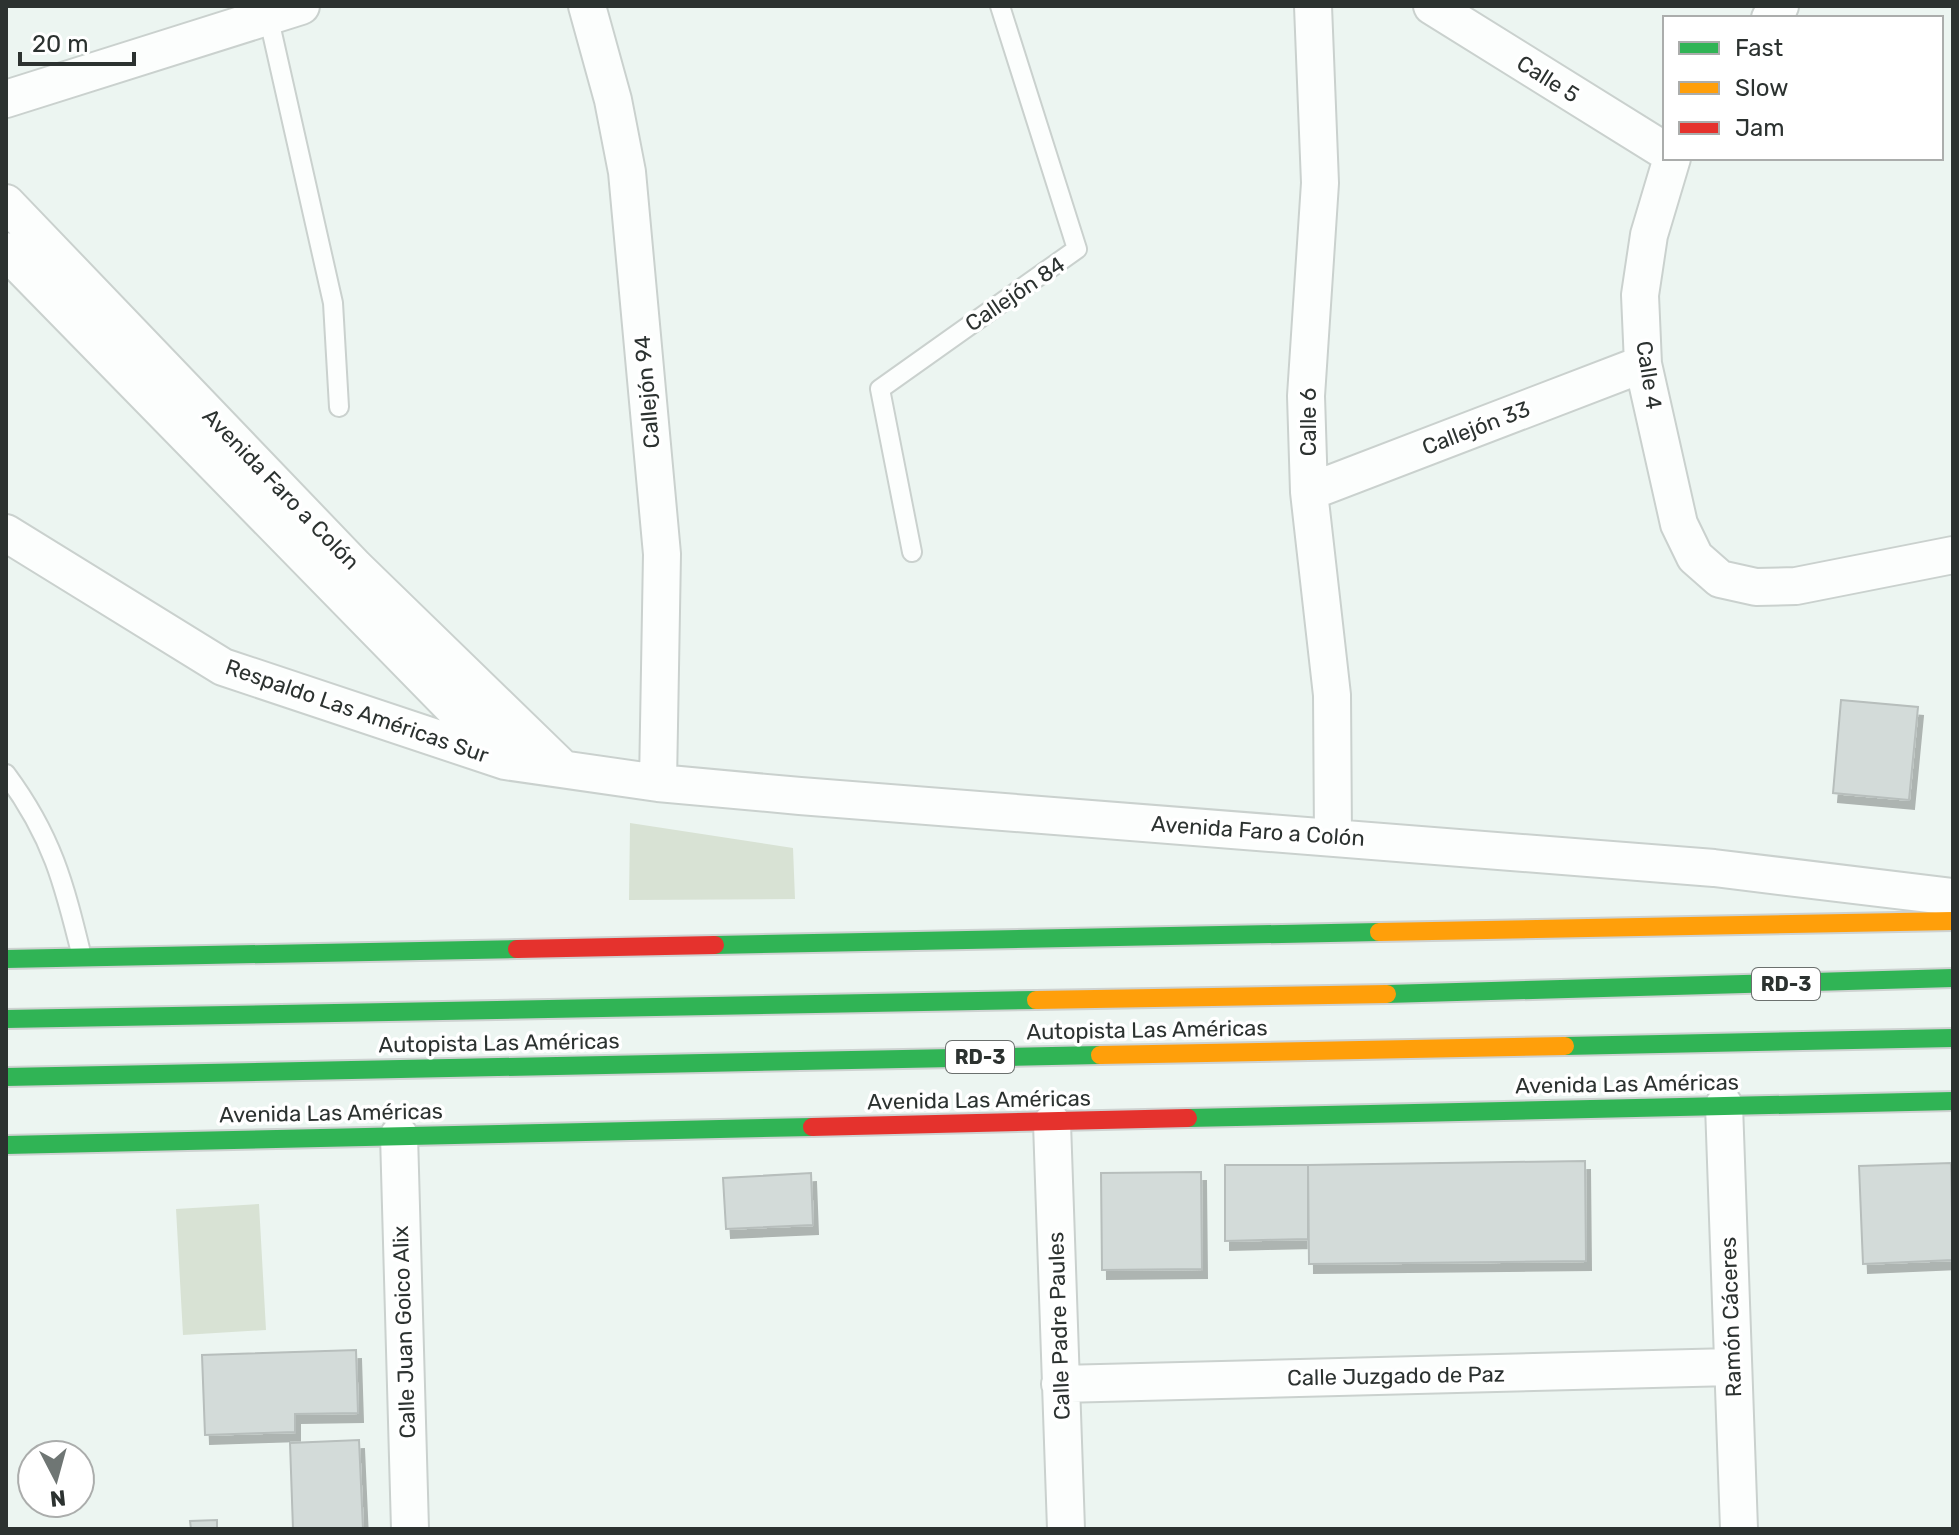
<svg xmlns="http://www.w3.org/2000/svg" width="1959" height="1535" viewBox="0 0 1959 1535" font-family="Rubik,sans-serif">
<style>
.green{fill:#d8e2d4}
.building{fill:#d3dbd9;stroke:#b7bebc;stroke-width:2;filter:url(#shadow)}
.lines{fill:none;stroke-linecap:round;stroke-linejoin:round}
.lane-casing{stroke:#cad1ce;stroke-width:22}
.street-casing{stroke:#cad1ce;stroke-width:40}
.fast-casing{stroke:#ced2d1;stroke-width:22}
.slow-casing{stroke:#ced2d1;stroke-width:22}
.jam-casing{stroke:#ced2d1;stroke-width:22}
.lane{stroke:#fcfefd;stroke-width:18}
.street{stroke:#fcfefd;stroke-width:36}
.fast{stroke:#30b455;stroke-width:18}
.slow{stroke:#ff9f0a;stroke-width:18}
.jam{stroke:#e5322d;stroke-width:18}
.labels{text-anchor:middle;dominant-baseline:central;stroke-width:7;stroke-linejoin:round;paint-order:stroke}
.shield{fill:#fff;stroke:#6b706e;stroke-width:2}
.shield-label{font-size:20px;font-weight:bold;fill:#2c3230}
.street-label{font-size:22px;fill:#2c3230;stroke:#fff}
</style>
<defs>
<filter id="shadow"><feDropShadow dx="5" dy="9" stdDeviation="0" flood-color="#0004"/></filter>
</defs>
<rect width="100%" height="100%" fill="#ecf5f1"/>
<path class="green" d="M 630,823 L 793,848 L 795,899 L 629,900 Z
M 259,1204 L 266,1330 L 183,1335 L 176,1209 Z"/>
<path class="building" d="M 1841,700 L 1918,707 L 1909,800 L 1833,793 Z
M 1585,1161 L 1586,1261 L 1309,1264 L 1308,1165 Z
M 1951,1163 L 1953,1260 L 1863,1264 L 1859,1166 Z
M 1225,1165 L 1308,1165 L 1308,1239 L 1225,1241 Z
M 1201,1172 L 1202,1269 L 1102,1270 L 1101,1173 Z
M 811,1173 L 813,1225 L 726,1229 L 723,1178 Z
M 356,1350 L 358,1413 L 295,1414 L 295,1432 L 205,1435 L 202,1355 Z
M 359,1440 L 363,1529 L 293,1529 L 290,1443 Z
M 217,1520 L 217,1529 L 191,1529 L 190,1521 Z"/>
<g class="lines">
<g class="lane-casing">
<path id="lane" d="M 268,15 L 333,303 L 339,407
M 912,552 L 880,389 L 1077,249 L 1000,6
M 6,774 C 52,836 64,883 82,957"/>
</g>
<g class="street-casing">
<path id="street" d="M 587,6 L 613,100 L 627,172 L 662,554 L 658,783
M 1313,6 L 1320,183 L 1306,396 L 1309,492 L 1332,695 L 1333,837
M 1432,6 L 1665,151
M 1770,18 L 1780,6
M 6,99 L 301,6
M 1672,158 L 1649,235 L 1640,295 L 1643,364 L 1679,524 L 1695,557 L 1720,579 L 1756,587 L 1796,586 L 1953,555
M 6,203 L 355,567 L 562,768
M 6,251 L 501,757
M 1309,492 L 1643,364
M 6,533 L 223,667 L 505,761 L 658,783 L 800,796 L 1714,868 L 1953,897
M 1724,1105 L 1739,1529
M 1052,1123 L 1066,1529
M 399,1135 L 410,1529
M 1060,1384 L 1732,1367"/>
</g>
<g class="fast-casing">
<path id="fast" d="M 715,945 L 1379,932
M 6,959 L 517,949
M 1387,994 L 1953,978
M 6,1019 L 1036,1000
M 1565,1046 L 1953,1038
M 6,1077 L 1100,1055
M 1188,1118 L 1953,1101
M 6,1145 L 812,1127"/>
</g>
<g class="slow-casing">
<path id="slow" d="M 1379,932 L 1953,921
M 1036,1000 L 1387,994
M 1100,1055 L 1565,1046"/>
</g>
<g class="jam-casing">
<path id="jam" d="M 517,949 L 715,945
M 812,1127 L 1188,1118"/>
</g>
<use href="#lane" class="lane"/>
<use href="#street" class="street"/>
<use href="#fast" class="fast"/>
<use href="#slow" class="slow"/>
<use href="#jam" class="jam"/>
</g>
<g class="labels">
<g class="shield">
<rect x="1752" y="968" width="68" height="32" rx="6"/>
<rect x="946" y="1041" width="68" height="32" rx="6"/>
</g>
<g class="shield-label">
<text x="1786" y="984">RD-3</text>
<text x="980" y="1057">RD-3</text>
</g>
<g class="street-label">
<text transform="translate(1548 79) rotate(32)">Calle 5</text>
<text transform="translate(1015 294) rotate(-34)">Callejón 84</text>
<text transform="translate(1649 375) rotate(81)">Calle 4</text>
<text transform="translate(647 392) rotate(-95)">Callejón 94</text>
<text transform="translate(1308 422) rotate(-90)">Calle 6</text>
<text transform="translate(1476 428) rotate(-21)">Callejón 33</text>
<text transform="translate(281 489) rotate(46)">Avenida Faro a Colón</text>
<text transform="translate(357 711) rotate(19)">Respaldo Las Américas Sur</text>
<text transform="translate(1258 831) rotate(4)">Avenida Faro a Colón</text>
<text transform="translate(1147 1030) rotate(-1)">Autopista Las Américas</text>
<text transform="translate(499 1043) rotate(-1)">Autopista Las Américas</text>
<text transform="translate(1627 1084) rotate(-1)">Avenida Las Américas</text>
<text transform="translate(979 1100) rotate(-1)">Avenida Las Américas</text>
<text transform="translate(331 1113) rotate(-1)">Avenida Las Américas</text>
<text transform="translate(1731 1317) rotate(-92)">Ramón Cáceres</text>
<text transform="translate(1059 1326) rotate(-92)">Calle Padre Paules</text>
<text transform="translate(404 1332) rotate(-92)">Calle Juan Goico Alix</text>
<text transform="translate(1396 1376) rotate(-1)">Calle Juzgado de Paz</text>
</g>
</g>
<rect width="1959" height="1535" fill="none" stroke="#2c3230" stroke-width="16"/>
<rect x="1663" y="16" width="280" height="144" fill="#ffffff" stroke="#abadac" stroke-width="2"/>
<rect x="1679" y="42" width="40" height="12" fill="#30b455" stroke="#abadac" stroke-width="2"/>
<text x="1735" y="56" font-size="24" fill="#2c3230">Fast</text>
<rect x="1679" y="82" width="40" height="12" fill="#ff9f0a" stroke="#abadac" stroke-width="2"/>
<text x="1735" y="96" font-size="24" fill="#2c3230">Slow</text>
<rect x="1679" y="122" width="40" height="12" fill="#e5322d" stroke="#abadac" stroke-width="2"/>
<text x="1735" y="136" font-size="24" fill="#2c3230">Jam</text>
<g transform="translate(56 1479) rotate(174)"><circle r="38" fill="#ffffff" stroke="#abadac" stroke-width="2"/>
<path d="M0-6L14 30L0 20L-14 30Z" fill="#6f7674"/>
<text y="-12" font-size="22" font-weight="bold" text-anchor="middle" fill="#2c3230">N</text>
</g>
<path d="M20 52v12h114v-12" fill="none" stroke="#2c3230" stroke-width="4"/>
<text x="32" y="52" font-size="24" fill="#2c3230" stroke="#ffffff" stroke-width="6" paint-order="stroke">20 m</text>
</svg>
